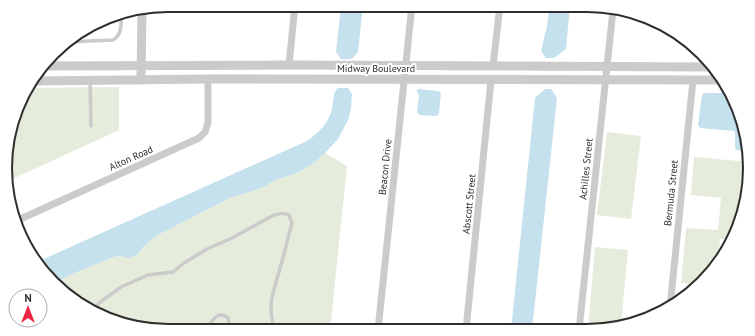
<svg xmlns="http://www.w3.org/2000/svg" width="755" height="336" viewBox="0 0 755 336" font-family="'PT Sans',sans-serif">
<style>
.green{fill:#e5ecdb}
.water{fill:#c5e1ed}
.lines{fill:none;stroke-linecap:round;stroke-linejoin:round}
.service{stroke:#cbcbcb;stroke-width:3.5}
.minor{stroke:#cbcbcb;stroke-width:7}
.tertiary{stroke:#cbcbcb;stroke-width:9}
.labels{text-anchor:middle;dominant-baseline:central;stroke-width:4;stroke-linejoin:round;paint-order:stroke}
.street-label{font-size:10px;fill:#2e2e2e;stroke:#fff}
.rim{fill:none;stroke:#2e2e2e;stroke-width:2}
</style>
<rect width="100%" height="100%" fill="#fff"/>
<path class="green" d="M 119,87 L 119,130 L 8,181 L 8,136 L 26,88 Z
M 607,132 L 641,136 L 631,219 L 597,215 Z
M 325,153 L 347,166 L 330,330 L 168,331 L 106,319 L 60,290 L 54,283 L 72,274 L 114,257 L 120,256 L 128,258 L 137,255 L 143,247 L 156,236 L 230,198 L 262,188 L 275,180 L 295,174 L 314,163 Z
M 694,157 L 749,162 L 750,168 L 738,230 L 732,240 L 720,239 L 718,264 L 699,285 L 681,283 L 686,228 L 718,230 L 721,198 L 691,195 Z
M 595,247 L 628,250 L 621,326 L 609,330 L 588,330 Z"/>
<path class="water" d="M 341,5 L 363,5 L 358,52 L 352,59 L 341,59 L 336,52 Z
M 550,5 L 570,5 L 566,49 L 554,58 L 546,58 L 541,51 L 547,26 Z
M 338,88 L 348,88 L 352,94 L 351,109 L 348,120 L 338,139 L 325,153 L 314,163 L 295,174 L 275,180 L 262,188 L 230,198 L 156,236 L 143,247 L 137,255 L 128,258 L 120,256 L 114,257 L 72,274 L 54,283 L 37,262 L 307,141 C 318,133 329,123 332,109 C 334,102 332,93 338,88 Z
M 419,89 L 438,91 L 441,93 L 439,113 L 437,116 L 419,115 L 417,112 L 419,95 L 417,92 L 417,90 Z
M 545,89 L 551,89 L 557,98 L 532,330 L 511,330 L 535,98 Z
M 704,93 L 729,93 L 738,105 L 747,151 L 736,150 L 735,148 L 735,133 L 734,131 L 700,128 L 698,125 L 702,95 Z"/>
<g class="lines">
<path class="service" d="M 67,42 L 113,40 C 123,34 121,23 121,13
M 90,81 L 91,126
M 93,311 L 99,303 L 121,287 L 148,275 L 173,272 L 184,263 L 207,249 L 232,238 L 272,216 C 279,213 282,213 289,215 L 292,223 C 288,237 285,251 281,265 C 274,291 266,303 275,331
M 207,331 C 210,322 218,309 228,318 L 230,331"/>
<path class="minor" d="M 289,65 L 295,5
M 493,66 L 500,5
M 16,221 L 199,138 L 205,132 L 208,123 L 208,79
M 670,307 L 693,80
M 378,330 L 412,5
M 466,330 L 491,80
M 579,330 L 613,10"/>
<path class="tertiary" d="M 44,66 L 289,65 L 712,67
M 141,80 L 142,9
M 32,81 L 208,79 L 721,80"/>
</g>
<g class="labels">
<g class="street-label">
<text x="376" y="68">Midway Boulevard</text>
<text transform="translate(131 158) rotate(-24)">Alton Road</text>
<text transform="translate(385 167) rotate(-84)">Beacon Drive</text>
<text transform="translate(586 169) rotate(-84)">Achilles Street</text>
<text transform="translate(671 193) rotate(-84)">Bermuda Street</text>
<text transform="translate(469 204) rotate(-84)">Abscott Street</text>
</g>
</g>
<path d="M0 0H755V336H0ZM168 12H587A156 156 0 0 1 743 168V168A156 156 0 0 1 587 324H168A156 156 0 0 1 12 168V168A156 156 0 0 1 168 12Z" fill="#fff" fill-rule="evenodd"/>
<path class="rim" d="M168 12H587A156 156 0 0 1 743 168V168A156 156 0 0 1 587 324H168A156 156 0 0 1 12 168V168A156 156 0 0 1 168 12Z"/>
<g transform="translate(28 308)"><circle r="19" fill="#ffffff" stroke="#ababab"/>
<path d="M0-3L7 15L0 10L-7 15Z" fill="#ee2643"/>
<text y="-6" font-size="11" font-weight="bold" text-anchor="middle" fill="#2e2e2e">N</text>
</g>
</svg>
